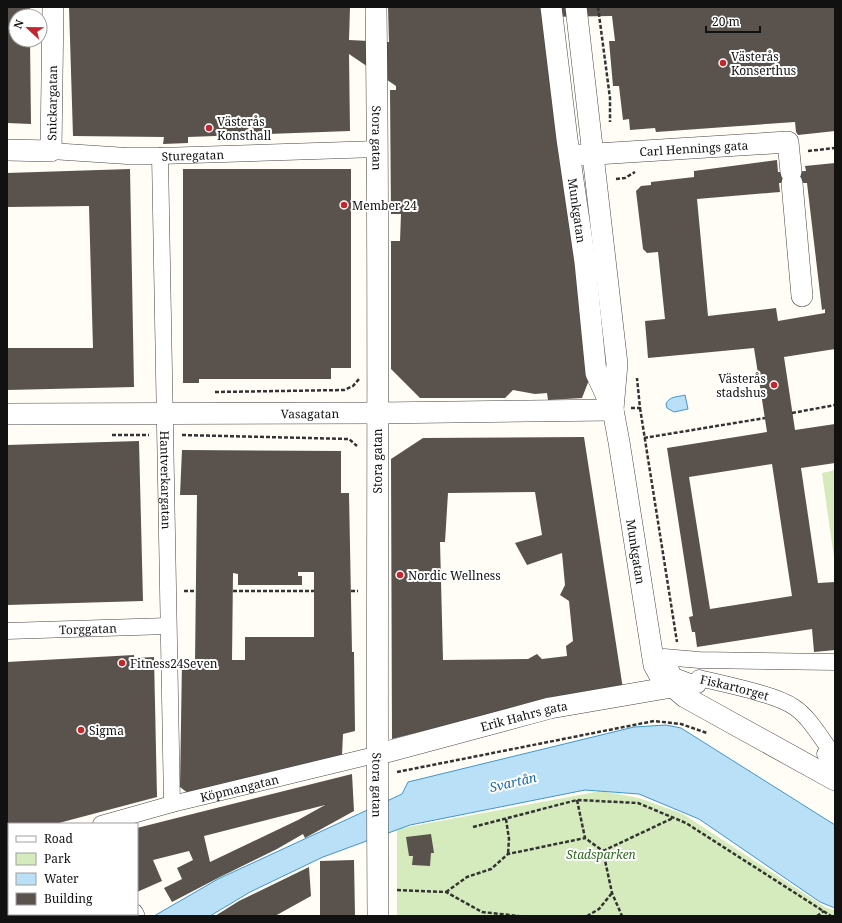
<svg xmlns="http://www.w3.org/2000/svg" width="842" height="923" viewBox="0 0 842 923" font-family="'Noto Serif',serif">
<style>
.green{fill:#d5ebbd}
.water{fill:#b9e0f7;stroke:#3f96cf}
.building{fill:#5a524d;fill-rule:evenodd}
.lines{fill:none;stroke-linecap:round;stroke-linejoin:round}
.pedestrian-casing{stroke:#444;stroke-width:17}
.minor-casing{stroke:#444;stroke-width:22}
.path{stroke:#333;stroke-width:2.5;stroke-dasharray:4 2;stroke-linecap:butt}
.pedestrian{stroke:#fff;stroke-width:16}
.minor{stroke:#fff;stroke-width:21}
.poi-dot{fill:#c4262e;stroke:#fff;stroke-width:1.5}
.labels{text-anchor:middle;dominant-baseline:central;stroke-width:4;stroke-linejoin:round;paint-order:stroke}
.poi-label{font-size:12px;fill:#111;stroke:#fff;text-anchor:start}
.street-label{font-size:12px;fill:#111;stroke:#fff}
.park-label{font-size:12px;font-style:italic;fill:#2f6b1f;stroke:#fff}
.water-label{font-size:13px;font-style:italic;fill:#1768a6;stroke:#fff}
</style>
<rect width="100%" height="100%" fill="#fffdf5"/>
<path class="green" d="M 835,470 L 835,565 L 822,473 Z
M 601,791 L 639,798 L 683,814 L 825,907 L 835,911 L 835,916 L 397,916 L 397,829 Z"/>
<path class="water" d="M 685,395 L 688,409 L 674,412 L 667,408 L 666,404 C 669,396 678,397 685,395 Z
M 666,725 L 681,728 L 835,825 L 835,908 L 820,902 L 699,819 L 639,794 L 585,790 L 410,825 L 323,857 L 250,892 L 210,916 L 154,916 L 218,879 L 402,794 L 408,782 L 634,727 Z"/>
<path class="building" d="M 7,7 L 30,7 L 30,16 L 16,16 L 16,40 L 30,40 L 31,124 L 7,123 Z
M 69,7 L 350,7 L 349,40 L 389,42 L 388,7 L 835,7 L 835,131 L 798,135 L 796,132 L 795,122 L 656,132 L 655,128 L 630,130 L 629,119 L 623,120 L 619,86 L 613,86 L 609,41 L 615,41 L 612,16 L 544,17 L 589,380 L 582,398 L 548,400 L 547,393 L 535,394 L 513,390 L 505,398 L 420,398 L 391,369 L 391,241 L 400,241 L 401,214 L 391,214 L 390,90 L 396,90 L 396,86 L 349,54 L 350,131 L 188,137 L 188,143 L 163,144 L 164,137 L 73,136 Z
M 777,160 L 778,172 L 806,171 L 805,166 L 835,163 L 835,349 L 784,357 L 795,430 L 835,424 L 835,463 L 801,468 L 818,583 L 835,582 L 835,650 L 814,652 L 812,629 L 697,647 L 695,632 L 692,632 L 689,617 L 693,616 L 667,448 L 767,432 L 754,348 L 648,358 L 645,321 L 665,319 L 658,252 L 647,253 L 643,249 L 636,191 L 641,186 L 651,185 L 651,182 L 694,177 L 694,171 ZM 779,183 L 807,183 L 822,310 L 825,309 L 825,313 L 778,321 L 776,308 L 708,316 L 697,199 L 780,192 ZM 772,464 L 792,596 L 710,609 L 689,477 Z
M 130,169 L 134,387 L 7,390 L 7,348 L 93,348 L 89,206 L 7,207 L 7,173 Z
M 183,169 L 351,169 L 351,368 L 331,368 L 331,379 L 199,379 L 199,383 L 183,383 Z
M 584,437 L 623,689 L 515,708 L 392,739 L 391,459 L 423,438 ZM 535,492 L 542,535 L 515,543 L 527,565 L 562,553 L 565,585 L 560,595 L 569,601 L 573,641 L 566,646 L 567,656 L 542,659 L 537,654 L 528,659 L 443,660 L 440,542 L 445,542 L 448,493 Z
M 139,441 L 143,601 L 7,605 L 7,445 Z
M 182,450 L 341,451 L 341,493 L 349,493 L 352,652 L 354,652 L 355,731 L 343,734 L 342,755 L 189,794 L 180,787 L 182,661 L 195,662 L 197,495 L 180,495 ZM 298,572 L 314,572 L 314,637 L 245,637 L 245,660 L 232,660 L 233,573 L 238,574 L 238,585 L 302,585 L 302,576 L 298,576 Z
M 134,655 L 134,658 L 154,657 L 157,797 L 55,824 L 9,824 L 9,836 L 7,837 L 7,662 Z
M 352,774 L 354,811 L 305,838 L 303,834 L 277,849 L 218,878 L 172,902 L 164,888 L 182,879 L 177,868 L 193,860 L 189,851 L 153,860 L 162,881 L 137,892 L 137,828 ZM 325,805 L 298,820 L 210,862 L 204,836 Z
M 431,834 L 434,853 L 431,853 L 430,866 L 412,865 L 413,856 L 409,856 L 406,837 Z
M 354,860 L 355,916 L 320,916 L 320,861 Z
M 7,861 L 9,861 L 9,914 L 35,914 L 36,916 L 7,916 Z
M 309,867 L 311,896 L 275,916 L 215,916 L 239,901 Z
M 106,914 L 127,914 L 128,916 L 107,916 Z"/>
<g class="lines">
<g class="pedestrian-casing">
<g id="pedestrian">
<path id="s1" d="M 51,151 L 127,156 L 160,156 L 378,149"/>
<path id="s2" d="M 160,156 L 172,804"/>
<path id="s3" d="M 7,631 L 168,626"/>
<path id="s4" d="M 835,662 L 699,660 L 664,657 L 674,676 L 698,685 L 699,678 C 723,684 775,694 794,707 C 809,717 819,735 830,750 L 825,754 L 835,764"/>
<path id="s5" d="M 101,824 L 172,804 L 379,754"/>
<path d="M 7,850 L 9,849"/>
</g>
</g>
<g class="minor-casing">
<g id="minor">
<path id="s6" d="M 376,7 C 380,310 376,613 378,916"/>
<path id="s7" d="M 551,7 L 567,139 L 585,262 L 596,373 L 613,410 L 619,442 L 654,665 L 660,676 L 685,697 L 835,780"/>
<path d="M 576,7 L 617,364 L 613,409"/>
<path id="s8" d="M 7,150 L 51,151 L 53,7"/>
<path id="s9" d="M 580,155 L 788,142 L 791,172"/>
<path d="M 792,183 L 802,296"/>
<path id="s10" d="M 7,414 L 377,413 L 613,410"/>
<path id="s11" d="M 379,754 L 550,708 L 672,687"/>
<path d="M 133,914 L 134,916"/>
</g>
</g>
<path class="path" d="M 598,7 L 610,98 L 610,122
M 808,151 L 835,148
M 616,179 L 625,178 L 635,172
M 215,392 L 344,390 L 353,386 L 359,379
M 631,408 L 640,408 L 637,378
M 640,408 L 677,642
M 792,413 L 835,405
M 112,435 L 149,435
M 182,435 L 349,439 L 357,446
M 644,438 L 765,418
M 184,591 L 196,591
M 233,591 L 314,591
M 351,591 L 358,591
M 397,772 L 654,721 L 681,724 L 707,733
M 577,800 L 585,838 L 603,851 L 612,893 L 622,916
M 506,819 L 509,839 L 508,854
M 473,827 L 577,800 L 638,803 L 686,823 L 831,916
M 603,851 L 673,818
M 397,890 L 446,892 L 482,912 L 519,916
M 446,892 L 467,877 L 491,869 L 508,854 L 585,838
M 587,916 L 599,909 L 612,893
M 817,916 L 824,911"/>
<use href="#pedestrian" class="pedestrian"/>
<use href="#minor" class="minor"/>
</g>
<g class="poi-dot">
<circle cx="723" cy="63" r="4"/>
<circle cx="209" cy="128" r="4"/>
<circle cx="344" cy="205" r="4"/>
<circle cx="774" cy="385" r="4"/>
<circle cx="400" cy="575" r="4"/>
<circle cx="122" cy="663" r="4"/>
<circle cx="81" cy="730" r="4"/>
</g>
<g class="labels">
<g class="poi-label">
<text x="731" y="56">Västerås<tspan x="731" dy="14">Konserthus</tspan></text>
<text x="217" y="121">Västerås<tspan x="217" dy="14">Konsthall</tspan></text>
<text x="352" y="205">Member 24</text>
<text x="766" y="378" text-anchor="end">Västerås<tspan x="766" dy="14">stadshus</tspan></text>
<text x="408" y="575">Nordic Wellness</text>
<text x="130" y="663">Fitness24Seven</text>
<text x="89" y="730">Sigma</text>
</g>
<g class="street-label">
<text stroke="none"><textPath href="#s8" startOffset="92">Snickargatan</textPath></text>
<text stroke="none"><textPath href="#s6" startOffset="131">Stora gatan</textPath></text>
<text stroke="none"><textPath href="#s9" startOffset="114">Carl Hennings gata</textPath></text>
<text stroke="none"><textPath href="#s1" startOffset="142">Sturegatan</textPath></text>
<text stroke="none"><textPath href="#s7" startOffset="205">Munkgatan</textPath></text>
<text stroke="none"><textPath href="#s10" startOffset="303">Vasagatan</textPath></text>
<text transform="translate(377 461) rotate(-90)">Stora gatan</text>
<text stroke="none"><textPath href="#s2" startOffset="324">Hantverkargatan</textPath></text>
<text stroke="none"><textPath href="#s7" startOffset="553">Munkgatan</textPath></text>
<text stroke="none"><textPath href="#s3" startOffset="81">Torggatan</textPath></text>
<text stroke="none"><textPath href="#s4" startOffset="262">Fiskartorget</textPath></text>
<text stroke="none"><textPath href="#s11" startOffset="150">Erik Hahrs gata</textPath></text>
<text stroke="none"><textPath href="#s6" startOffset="778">Stora gatan</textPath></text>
<text stroke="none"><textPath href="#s5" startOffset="143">Köpmangatan</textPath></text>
</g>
<g class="park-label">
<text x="601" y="854">Stadsparken</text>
</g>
<g class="water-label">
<text transform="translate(513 782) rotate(-13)">Svartån</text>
</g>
</g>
<rect width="842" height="923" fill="none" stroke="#111111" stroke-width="16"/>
<rect x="8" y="823" width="130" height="92" fill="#ffffff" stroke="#a0a0a0"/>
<rect x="16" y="836" width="20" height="6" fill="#ffffff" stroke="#a0a0a0"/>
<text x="44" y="843" font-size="12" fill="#111111">Road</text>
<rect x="16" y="853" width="20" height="12" fill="#d5ebbd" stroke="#a0a0a0"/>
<text x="44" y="863" font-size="12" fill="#111111">Park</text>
<rect x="16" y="873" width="20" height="12" fill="#b9e0f7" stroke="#a0a0a0"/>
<text x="44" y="883" font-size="12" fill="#111111">Water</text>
<rect x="16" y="893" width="20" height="12" fill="#5a524d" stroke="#a0a0a0"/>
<text x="44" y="903" font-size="12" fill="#111111">Building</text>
<g transform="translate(28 28) rotate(292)"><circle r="19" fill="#ffffff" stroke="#a0a0a0"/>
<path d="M0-3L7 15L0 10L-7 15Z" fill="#c4262e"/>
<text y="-6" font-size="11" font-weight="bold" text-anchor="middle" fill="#111111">N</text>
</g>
<path d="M706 26v6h54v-6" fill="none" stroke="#111111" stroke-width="2"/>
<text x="712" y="26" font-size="12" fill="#111111" stroke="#ffffff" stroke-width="3" paint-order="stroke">20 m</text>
</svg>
